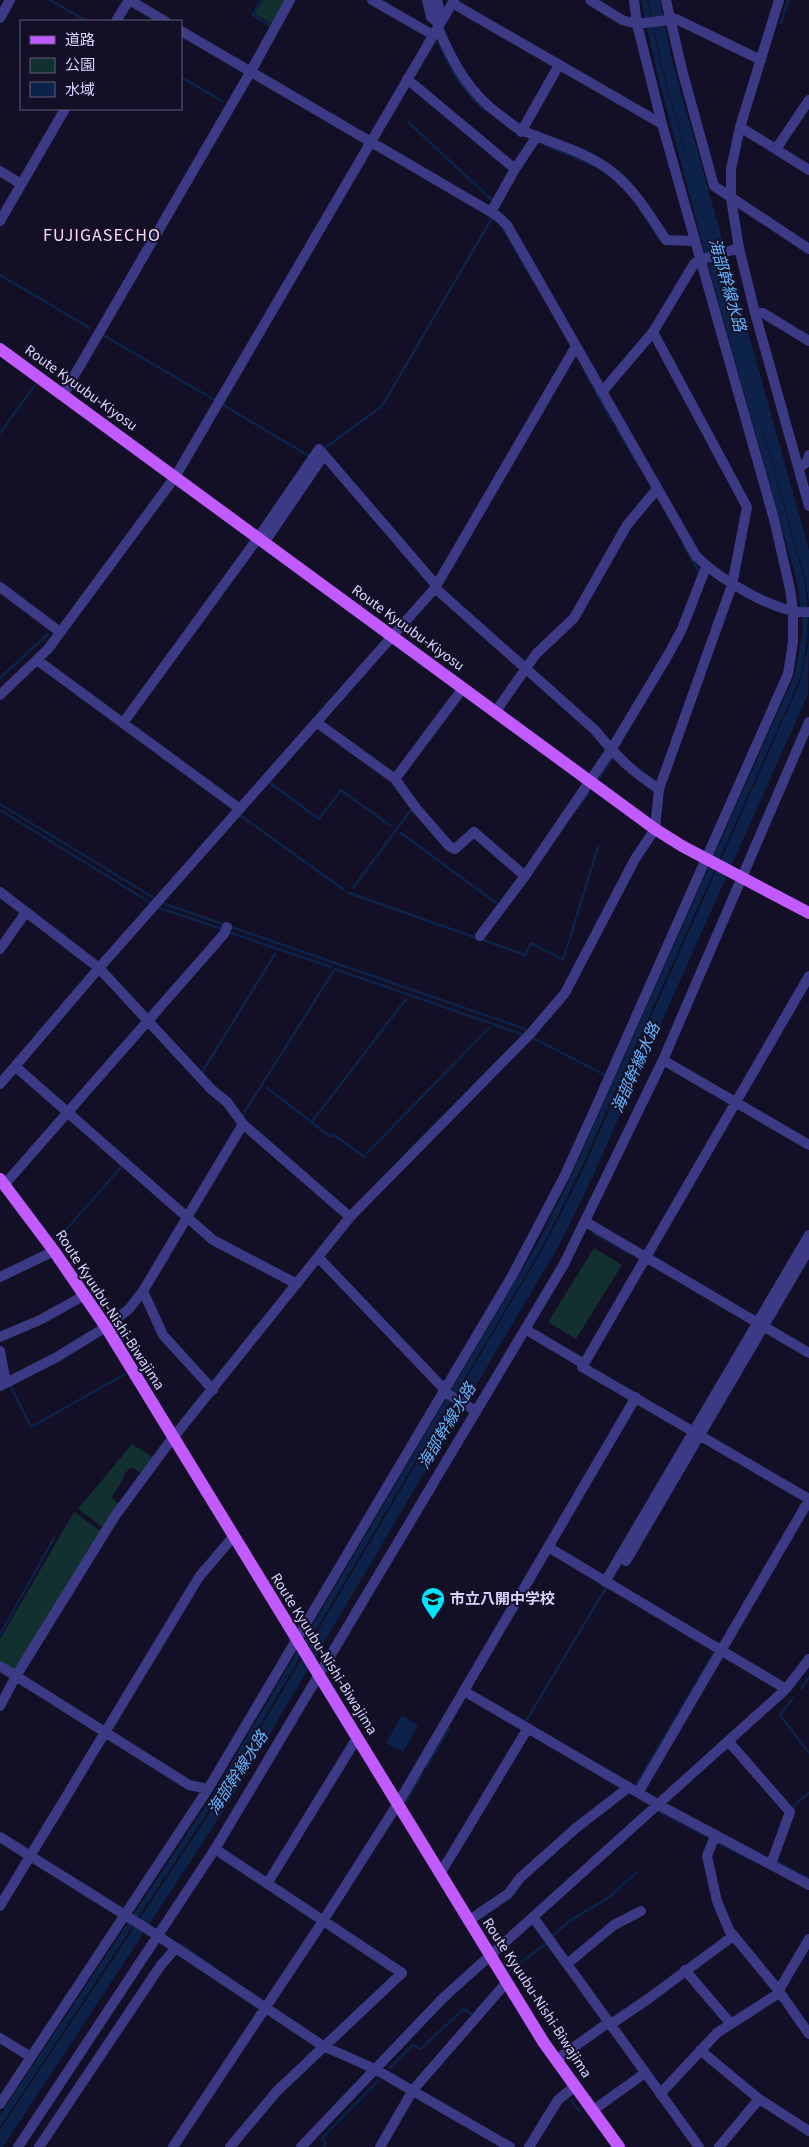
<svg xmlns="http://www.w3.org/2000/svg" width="809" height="2147" viewBox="0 0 809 2147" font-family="'Source Sans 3','Noto Sans JP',sans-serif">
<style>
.green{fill:#12302f}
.water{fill:#0c2248}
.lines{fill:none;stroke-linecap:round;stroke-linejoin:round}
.stream{stroke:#0c2248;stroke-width:2.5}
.minor{stroke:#3d3a85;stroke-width:10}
.major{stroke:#c25bff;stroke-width:12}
.labels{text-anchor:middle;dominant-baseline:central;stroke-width:4;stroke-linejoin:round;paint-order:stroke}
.street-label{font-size:15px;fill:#d9d4ff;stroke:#130f26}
.poi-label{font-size:15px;font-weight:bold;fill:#d9d4ff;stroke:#130f26;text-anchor:start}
.water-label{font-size:16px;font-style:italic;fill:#62b6ff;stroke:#130f26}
.quarter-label{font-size:18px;letter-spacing:1px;fill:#ffd6f0;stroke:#130f26}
</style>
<rect width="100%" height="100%" fill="#130f26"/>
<path class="green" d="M 263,0 L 287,0 L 273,24 L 255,14 Z
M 594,1248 L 622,1265 L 576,1339 L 548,1322 Z
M 132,1444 L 154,1458 L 141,1472 L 139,1472 L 131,1467 L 124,1474 L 124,1478 L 112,1497 L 120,1505 L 105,1527 L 102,1527 L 78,1509 Z
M 74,1512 L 102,1532 L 15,1671 L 0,1663 L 0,1639 Z"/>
<path class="water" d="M 641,0 L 647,0 L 661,66 L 698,199 L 662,66 L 648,0 L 660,0 L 672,60 L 809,550 L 809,604 L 806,582 L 741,352 L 805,582 C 809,618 809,646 799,681 L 578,1175 L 544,1244 L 215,1801 L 0,2127 L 0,2115 L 210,1799 L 539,1241 L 573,1172 L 795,674 L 803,629 L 798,585 L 707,261 L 656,69 Z
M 809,642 L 808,694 L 591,1180 L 558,1247 L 230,1801 L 3,2147 L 0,2147 L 0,2130 L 217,1802 L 545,1245 L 580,1176 L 800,682 Z
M 402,1715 L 418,1725 L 403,1752 L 386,1743 Z"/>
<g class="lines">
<path class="stream" d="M 50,0 L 86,21
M 261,0 L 253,15 L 272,26
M 781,23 L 788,0
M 439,43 C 450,68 463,93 486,110
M 181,77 L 222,101
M 408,122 L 492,200
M 545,145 L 593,165
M 640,209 L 659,238
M 501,225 L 535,283
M 0,275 L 90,328
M 103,335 L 213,399
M 585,372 L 612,421
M 223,405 L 309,456
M 617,429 L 639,466
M 0,433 L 35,385
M 325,448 L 382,406 L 492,218
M 683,544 L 699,572 L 698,574
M 0,678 L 48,634
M 600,777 L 612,758
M 270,783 L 319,819 L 341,790 L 391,826
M 0,804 L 154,898
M 577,809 L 589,792
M 0,810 L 151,903
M 240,815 L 344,890
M 401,833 L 496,903
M 353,888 L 411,810
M 349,893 L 474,937
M 162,903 L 525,1029
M 157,907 L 222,929
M 228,932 L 331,967
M 483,940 L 525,955 L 531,943 L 563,960 L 598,847
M 335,969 L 524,1035
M 531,1037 L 605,1075
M 201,1074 L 275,954
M 267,1088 L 331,1137 L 333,1134 L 364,1157
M 241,1114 L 242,1116 L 333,972
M 311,1123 L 406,999
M 367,1153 L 490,1027
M 593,1233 L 629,1253
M 58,1239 L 122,1166 L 120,1164
M 10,1385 L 31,1427 L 125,1374
M 0,1635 L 54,1538
M 801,1689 L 809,1677
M 793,1698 L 780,1715 L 809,1753
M 526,1721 L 607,1586
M 426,1767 L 449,1729
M 636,1785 L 714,1653
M 406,1801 L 422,1774
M 791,1808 L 809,1793
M 660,1812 L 710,1838
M 716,1842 L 748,1858
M 776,1861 L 809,1879
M 551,1937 L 571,1920 L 608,1898 L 637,1872
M 180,1944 L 216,1969
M 509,1971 L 547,1943
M 305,2058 L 315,2048
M 390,2068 L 413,2045 L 420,2049 L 464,2009 L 474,2016
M 571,2100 L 580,2112
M 324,2147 L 326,2144 L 322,2138 L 379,2080"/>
<path class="minor" d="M 129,0 L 165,21
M 372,0 L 433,35
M 427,0 L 431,17 L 439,24
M 437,0 L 442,20
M 590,0 L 622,20 L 637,24 L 676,19 L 761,60
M 666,0 L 682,70 L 714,186 L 809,249
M 779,0 L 740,127 L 731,169 L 731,199 L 739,248 L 755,313 L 809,506
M 452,3 L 662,124
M 0,18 L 10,0
M 116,21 L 129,0
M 438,28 C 453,63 469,93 501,116 C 507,120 513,126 519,129 C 550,143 586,151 612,172 C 635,190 651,217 666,240 L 694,241
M 181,31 L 496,215 L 507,225 L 696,556 C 718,578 777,615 809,612
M 407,79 L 515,169 L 491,212
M 740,127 L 809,170
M 521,132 L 559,65
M 776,149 L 809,100
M 515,169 L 537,136
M 0,171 L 21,184
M 0,221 L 65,109
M 755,313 L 763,313 L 809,341
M 602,392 L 653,332 L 694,264 L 699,260 L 739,248
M 63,395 L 251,71 L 290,0
M 799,468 L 807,462 L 809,455
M 264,543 L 324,455
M 0,587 L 60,632
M 435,588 L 595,730 C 616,756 631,771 659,789
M 37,660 L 240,809
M 0,695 L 48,649 L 175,477 L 454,0
M 496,711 L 536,654 L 574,618 L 627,525 L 657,489
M 316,722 L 395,779 L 416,808 L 449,846 L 455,849 L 474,832 L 525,876 L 611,750 L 668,655 L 682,629 L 706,567
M 123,723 L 258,538 L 319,449 L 436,585
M 395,779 L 463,688
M 0,892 L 99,968 L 212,1090 L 227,1102 L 243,1124 L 350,1217
M 480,936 L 525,876
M 0,949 L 26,912
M 663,1060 L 809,1145
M 16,1067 L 213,1240 L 297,1284
M 0,1084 L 99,968 L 435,588 L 576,346
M 4,1185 L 224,934 L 227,927
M 586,1222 L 809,1353
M 318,1257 L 444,1389
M 0,1277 L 54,1251
M 143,1291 L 163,1335 L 213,1390
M 525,1329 L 584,1364 L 582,1367 L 809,1499
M 0,1337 L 40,1320 L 85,1295
M 0,1351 L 6,1383
M 584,1364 L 809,976
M 0,1386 L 57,1357 L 106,1327 L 129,1309 L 143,1291 L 243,1124
M 443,1391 L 476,1411
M 548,1547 L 786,1689
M 626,1561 L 809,1249
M 605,1582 L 809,1235
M 0,1666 L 189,1785 L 208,1789
M 464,1691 L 659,1805 L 809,1885
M 0,1706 L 16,1676 L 115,1516 L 168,1444 L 350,1217 L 530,1034 L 565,993 L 635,859 L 655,829 L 659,789 L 732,585 L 747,507 L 653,332
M 729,1742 L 790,1812 L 771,1864
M 638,1793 L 809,1500
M 715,1836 L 707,1856 L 717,1901 L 729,1930 L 779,1991 L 809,2034
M 0,1837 L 149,1930 L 323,2046 L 375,2069 L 510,2147
M 215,1849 L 402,1973 L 277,2091 L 230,2147
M 440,1874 L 528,1728
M 267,1884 L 357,1738
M 0,1906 L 199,1577 L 233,1537
M 533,1917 L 699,2147
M 468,1921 L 508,1894 L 520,1878 L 576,1828 L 629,1787
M 567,1964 L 614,1925 L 641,1911
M 685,1970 L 731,2024
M 611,2024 L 648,1999 L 733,1936
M 0,2038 L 31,2057 L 208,1789 L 512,1276 L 565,1175 L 599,1100 L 788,674 L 793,642 L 793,611 L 790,589 L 774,519 L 662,124 L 637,24 L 634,0
M 700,2050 L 759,2099
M 556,2060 L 609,2022
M 660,2094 L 717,2033 L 776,1995 L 809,1939
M 0,2104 L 31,2057
M 592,2111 L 645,2073
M 18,2147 L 215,1849 L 564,1264 L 663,1060 L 809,722
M 39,2147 L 161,1965 L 176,1948
M 173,2147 L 323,1921 L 397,1805 L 636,1397
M 301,2147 L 443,1998 L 786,1689 L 809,1659
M 380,2147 L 413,2090 L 506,1983
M 529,2147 L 558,2100 L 574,2087
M 719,2147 L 759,2099 L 809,2131"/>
<path class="major" d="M 0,349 L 655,829 L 682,846 L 809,913
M 0,1179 L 54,1251 L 106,1327 L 544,2043 L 619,2147"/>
</g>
<defs>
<g id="school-pin" transform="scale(1.25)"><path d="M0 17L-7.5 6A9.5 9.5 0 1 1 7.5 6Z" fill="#00e5ff" stroke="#130f26"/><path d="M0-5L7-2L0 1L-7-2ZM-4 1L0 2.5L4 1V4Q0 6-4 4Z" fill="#111"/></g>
</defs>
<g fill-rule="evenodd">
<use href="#school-pin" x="433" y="1599"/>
</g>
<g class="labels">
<g class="street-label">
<text transform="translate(81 388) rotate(36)">Route Kyuubu-Kiyosu</text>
<text transform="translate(408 628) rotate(36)">Route Kyuubu-Kiyosu</text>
<text transform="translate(110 1310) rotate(57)">Route Kyuubu-Nishi-Biwajima</text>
<text transform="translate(324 1654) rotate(58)">Route Kyuubu-Nishi-Biwajima</text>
<text transform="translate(537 1998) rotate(57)">Route Kyuubu-Nishi-Biwajima</text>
</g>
<g class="poi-label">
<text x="450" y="1599">市立八開中学校</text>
</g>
<g class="water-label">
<text transform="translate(727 285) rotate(74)">海部幹線水路</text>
<text transform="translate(636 1068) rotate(-66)">海部幹線水路</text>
<text transform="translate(447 1426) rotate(-59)">海部幹線水路</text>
<text transform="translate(238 1773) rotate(-57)">海部幹線水路</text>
</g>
<g class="quarter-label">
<text x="102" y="235">FUJIGASECHO</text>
</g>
</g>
<rect x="20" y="20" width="162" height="90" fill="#130f26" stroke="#625e7d"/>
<rect x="30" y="36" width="25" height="8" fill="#c25bff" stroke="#625e7d"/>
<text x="65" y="45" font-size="15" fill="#d9d4ff">道路</text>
<rect x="30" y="58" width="25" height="15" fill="#12302f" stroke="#625e7d"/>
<text x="65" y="70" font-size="15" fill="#d9d4ff">公園</text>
<rect x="30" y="82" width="25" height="15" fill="#0c2248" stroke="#625e7d"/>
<text x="65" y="95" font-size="15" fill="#d9d4ff">水域</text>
</svg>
